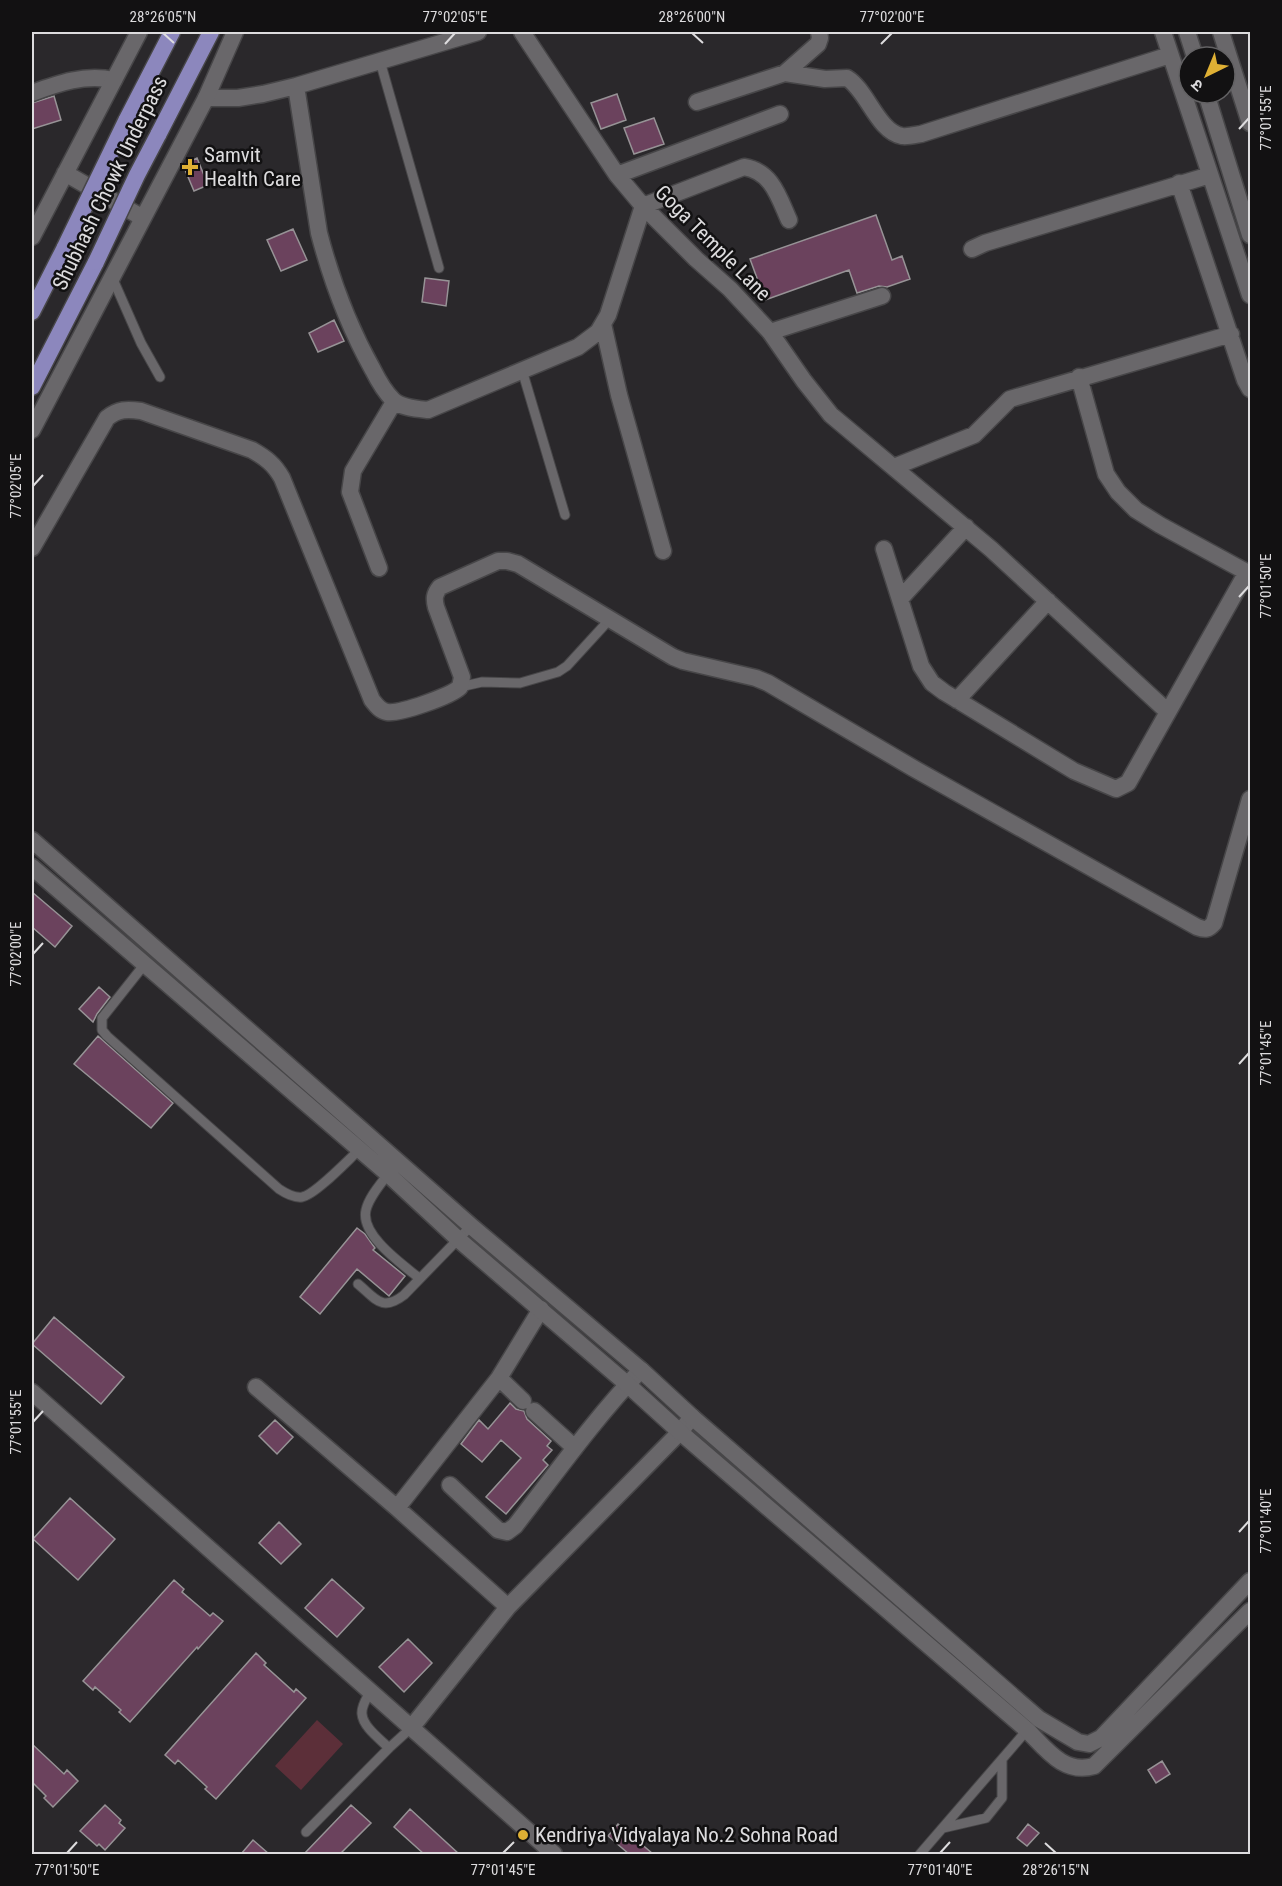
<svg xmlns="http://www.w3.org/2000/svg" width="1282" height="1886" viewBox="0 0 1282 1886" font-family="'Roboto Condensed','Noto Sans Devanagari',sans-serif">
<style>
.green{fill:#5c2f39}
.building{fill:#6b425d;stroke:#979396;stroke-width:1.5}
.lines{fill:none;stroke-linecap:round;stroke-linejoin:round}
.service-casing{stroke:#474648;stroke-width:11}
.minor-casing{stroke:#474648;stroke-width:19}
.tertiary-casing{stroke:#474648;stroke-width:19}
.secondary-casing{stroke:#474648;stroke-width:19}
.trunk-casing{stroke:#474648;stroke-width:19}
.service{stroke:#69676a;stroke-width:9}
.minor{stroke:#69676a;stroke-width:16}
.tertiary{stroke:#69676a;stroke-width:16}
.secondary{stroke:#69676a;stroke-width:16}
.trunk{stroke:#8c87bd;stroke-width:16}
.trunk-bridge-casing{stroke:#474648;stroke-width:19;stroke-linecap:butt}
.trunk-bridge{stroke:#8c87bd;stroke-width:16}
.ticks{fill:none;stroke:#dddcde;stroke-width:2}
.poi-dot{fill:#dfb034;stroke:#121112;stroke-width:2}
.labels{text-anchor:middle;dominant-baseline:central;stroke-width:5;stroke-linejoin:round;paint-order:stroke}
.poi-label{font-size:21px;fill:#dddcde;stroke:#121112;text-anchor:start}
.street-label{font-size:21px;fill:#dddcde;stroke:#121112}
.neatline{fill:none;stroke:#dddcde;stroke-width:2}
.ticks-label{font-size:15px;text-anchor:middle;fill:#dddcde}
</style>
<rect width="100%" height="100%" fill="#2a282b"/>
<path class="green" d="M 317,1720 L 343,1744 L 301,1790 L 275,1766 Z"/>
<path class="building" d="M 617,94 L 626,120 L 601,129 L 591,103 Z
M 54,96 L 61,120 L 32,129 L 32,103 Z
M 654,118 L 664,144 L 634,154 L 624,128 Z
M 197,158 L 208,185 L 194,191 L 183,165 Z
M 876,215 L 892,260 L 902,256 L 910,279 L 887,287 L 879,286 L 857,293 L 849,270 L 765,300 L 750,259 Z
M 293,229 L 307,260 L 281,271 L 267,240 Z
M 425,278 L 449,281 L 446,306 L 422,302 Z
M 334,320 L 344,341 L 318,352 L 309,333 Z
M 32,892 L 72,926 L 55,947 L 32,927 Z
M 99,987 L 110,997 L 97,1014 L 93,1022 L 79,1009 Z
M 98,1036 L 173,1103 L 151,1128 L 74,1064 Z
M 357,1228 L 365,1234 L 375,1248 L 373,1250 L 405,1276 L 389,1296 L 357,1269 L 320,1314 L 300,1297 Z
M 54,1317 L 124,1377 L 101,1404 L 32,1344 Z
M 510,1403 L 516,1409 L 524,1411 L 527,1419 L 551,1441 L 547,1446 L 552,1450 L 543,1460 L 548,1465 L 506,1514 L 486,1497 L 521,1458 L 501,1440 L 482,1462 L 461,1444 L 479,1420 L 488,1429 Z
M 275,1420 L 293,1437 L 277,1454 L 259,1436 Z
M 70,1498 L 115,1539 L 78,1580 L 33,1539 Z
M 279,1522 L 301,1544 L 281,1564 L 259,1543 Z
M 332,1579 L 364,1608 L 337,1637 L 305,1608 Z
M 174,1580 L 184,1589 L 182,1592 L 202,1609 L 210,1616 L 213,1613 L 223,1621 L 198,1649 L 197,1647 L 130,1722 L 119,1712 L 121,1710 L 95,1687 L 93,1690 L 83,1681 Z
M 408,1639 L 432,1663 L 404,1692 L 379,1667 Z
M 256,1653 L 266,1663 L 264,1665 L 294,1692 L 296,1689 L 306,1698 L 216,1799 L 205,1789 L 207,1787 L 178,1760 L 175,1764 L 165,1755 Z
M 32,1744 L 64,1774 L 67,1770 L 78,1781 L 53,1807 L 44,1798 L 46,1796 L 32,1782 Z
M 1162,1761 L 1170,1774 L 1156,1783 L 1148,1770 Z
M 105,1805 L 121,1820 L 119,1823 L 125,1828 L 105,1850 L 99,1844 L 97,1846 L 80,1831 Z
M 351,1805 L 371,1823 L 340,1854 L 304,1854 Z
M 410,1809 L 459,1854 L 424,1854 L 394,1827 Z
M 618,1824 L 653,1854 L 629,1854 L 608,1836 Z
M 1028,1824 L 1039,1833 L 1027,1846 L 1017,1838 Z
M 253,1840 L 269,1854 L 241,1854 Z"/>
<g class="lines">
<g class="service-casing">
<path id="service" d="M 380,61 L 439,268
M 112,277 L 141,343 L 160,377
M 522,370 L 565,515
M 460,687 L 482,682 L 520,683 L 558,672 L 567,666 L 610,619
M 144,965 L 102,1018 L 102,1030 L 107,1036 L 279,1189 C 285,1193 294,1198 302,1197 C 315,1195 348,1160 359,1150
M 388,1174 C 380,1185 369,1197 366,1210 C 360,1235 402,1264 419,1278
M 358,1284 C 376,1299 382,1312 404,1295 L 471,1226
M 370,1692 C 367,1698 361,1706 362,1714 C 363,1727 380,1739 389,1748
M 943,1828 L 986,1818 L 1002,1798 L 1002,1760
M 306,1832 L 389,1748 L 411,1728
M 920,1854 L 1028,1729"/>
</g>
<g class="minor-casing">
<path id="minor" d="M 522,32 L 617,175 L 643,206 L 696,259 L 730,289 L 770,332 L 804,381 L 831,415 L 991,549 L 1168,712
M 1163,32 L 1250,295
M 1187,32 L 1195,57
M 1221,32 L 1250,123
M 785,73 L 818,44 L 820,38 L 819,32
M 296,86 L 319,233 C 331,279 350,329 373,370 C 378,380 385,392 393,400 C 401,408 418,409 428,410 L 578,347 L 598,332 L 608,315 L 643,206 L 744,167 C 772,171 779,198 789,220
M 32,93 C 59,83 84,74 114,80
M 1206,93 L 1250,235
M 206,98 L 238,98 L 263,94 L 296,86 L 478,32
M 697,102 L 785,73 L 825,79 L 847,78 C 867,90 878,132 902,136 C 907,137 915,135 921,134 L 1170,55
M 617,175 L 780,114
M 1179,183 L 1245,380 L 1250,389
M 972,249 L 985,243 L 1210,175
M 603,324 L 619,395 L 663,551
M 770,332 L 882,296
M 1079,377 L 1106,474 L 1118,492 L 1136,510 L 1160,525 L 1250,574
M 894,467 L 974,435 L 1010,399 L 1231,334
M 32,548 L 107,418 C 118,409 127,409 141,411 L 252,450 C 266,458 274,464 282,478 L 372,700 C 376,705 380,711 387,712 C 400,714 451,696 460,687 L 462,677 L 436,607 C 434,599 434,594 440,587 L 498,561 L 507,561 L 518,564 L 673,657 L 683,661 L 756,678 L 768,683 L 913,768 L 1197,927 C 1205,930 1208,930 1214,923 L 1250,799
M 884,549 L 921,666 L 932,683 L 944,692 L 1074,771 L 1116,789 L 1128,783 L 1247,572
M 379,568 L 350,492 L 353,471 L 394,402
M 900,599 L 966,527
M 957,700 L 1048,601
M 499,1378 L 523,1401
M 256,1387 L 397,1508 L 508,1607
M 32,1392 L 554,1854
M 534,1411 L 575,1448
M 450,1485 L 498,1530 L 507,1532 L 515,1526 C 556,1473 595,1418 641,1370
M 397,1508 L 499,1378 L 541,1309
M 411,1728 L 508,1607 L 680,1432 L 692,1417"/>
</g>
<g class="tertiary-casing">
<path id="tertiary" d="M 32,840 L 471,1226 L 641,1370 L 692,1417 L 1039,1719 L 1078,1742 L 1089,1744 L 1101,1738 L 1250,1581
M 32,867 L 388,1174 L 458,1239 L 627,1384 L 680,1432 L 1027,1730 C 1046,1749 1064,1775 1094,1766 L 1250,1611"/>
</g>
<g class="secondary-casing">
<path id="secondary" d="M 65,173 L 143,218
M 32,237 L 139,32
M 32,430 L 206,98 L 235,32"/>
</g>
<g class="trunk-casing">
<path id="trunk" d="M 126,121 L 172,32
M 158,135 L 211,32
M 32,312 L 65,247
M 32,387 L 96,262"/>
</g>
<use href="#service" class="service"/>
<use href="#minor" class="minor"/>
<use href="#tertiary" class="tertiary"/>
<use href="#secondary" class="secondary"/>
<use href="#trunk" class="trunk"/>
<g class="trunk-bridge-casing">
<path id="trunk-bridge" d="M 65,247 L 126,121
M 96,262 L 137,175 L 158,135"/>
</g>
<use href="#trunk-bridge" class="trunk-bridge"/>
</g>
<path class="ticks" d="M 163,33 L 174,43M 692,33 L 703,43M 445,44 L 455,33M 881,44 L 892,33M 1239,129 L 1249,118M 33,486 L 43,475M 1239,597 L 1249,586M 33,954 L 43,943M 1239,1064 L 1249,1053M 33,1422 L 43,1411M 1239,1532 L 1249,1521M 1045,1843 L 1056,1853M 67,1853 L 77,1842M 503,1853 L 514,1842M 940,1853 L 950,1842"/>
<g class="poi-dot">
<path d="M187 158h6v6h6v6h-6v6h-6v-6h-6v-6h6z"/>
<circle cx="523" cy="1835" r="6"/>
</g>
<g class="labels">
<g class="poi-label">
<text x="204" y="155">Samvit<tspan x="204" dy="24">Health Care</tspan></text>
<text x="535" y="1835">Kendriya Vidyalaya No.2 Sohna Road</text>
</g>
<g class="street-label">
<text transform="translate(110 183) rotate(-64)">Shubhash Chowk Underpass</text>
<text transform="translate(713 243) rotate(45)">Goga Temple Lane</text>
</g>
</g>
<rect width="1282" height="1886" fill="none" stroke="#121112" stroke-width="66"/>
<g transform="translate(1207 75) rotate(223)"><circle r="28" fill="#121112" stroke="#636264" stroke-width="1.5"/>
<path d="M0-4.5L10 22L0 15L-10 22Z" fill="#dfb034"/>
<text y="-9" font-size="16" font-weight="bold" text-anchor="middle" fill="#dddcde">उ</text>
</g>
<rect x="33" y="33" width="1216" height="1820" class="neatline"/>
<g class="ticks-label">
<text x="163" y="22">28°26'05"N</text>
<text x="455" y="22">77°02'05"E</text>
<text x="692" y="22">28°26'00"N</text>
<text x="892" y="22">77°02'00"E</text>
<text transform="translate(1266 118) rotate(-90)" y="5">77°01'55"E</text>
<text transform="translate(16 486) rotate(-90)" y="5">77°02'05"E</text>
<text transform="translate(1266 586) rotate(-90)" y="5">77°01'50"E</text>
<text transform="translate(16 954) rotate(-90)" y="5">77°02'00"E</text>
<text transform="translate(1266 1053) rotate(-90)" y="5">77°01'45"E</text>
<text transform="translate(16 1422) rotate(-90)" y="5">77°01'55"E</text>
<text transform="translate(1266 1521) rotate(-90)" y="5">77°01'40"E</text>
<text x="67" y="1875">77°01'50"E</text>
<text x="503" y="1875">77°01'45"E</text>
<text x="940" y="1875">77°01'40"E</text>
<text x="1056" y="1875">28°26'15"N</text>
</g>
</svg>
